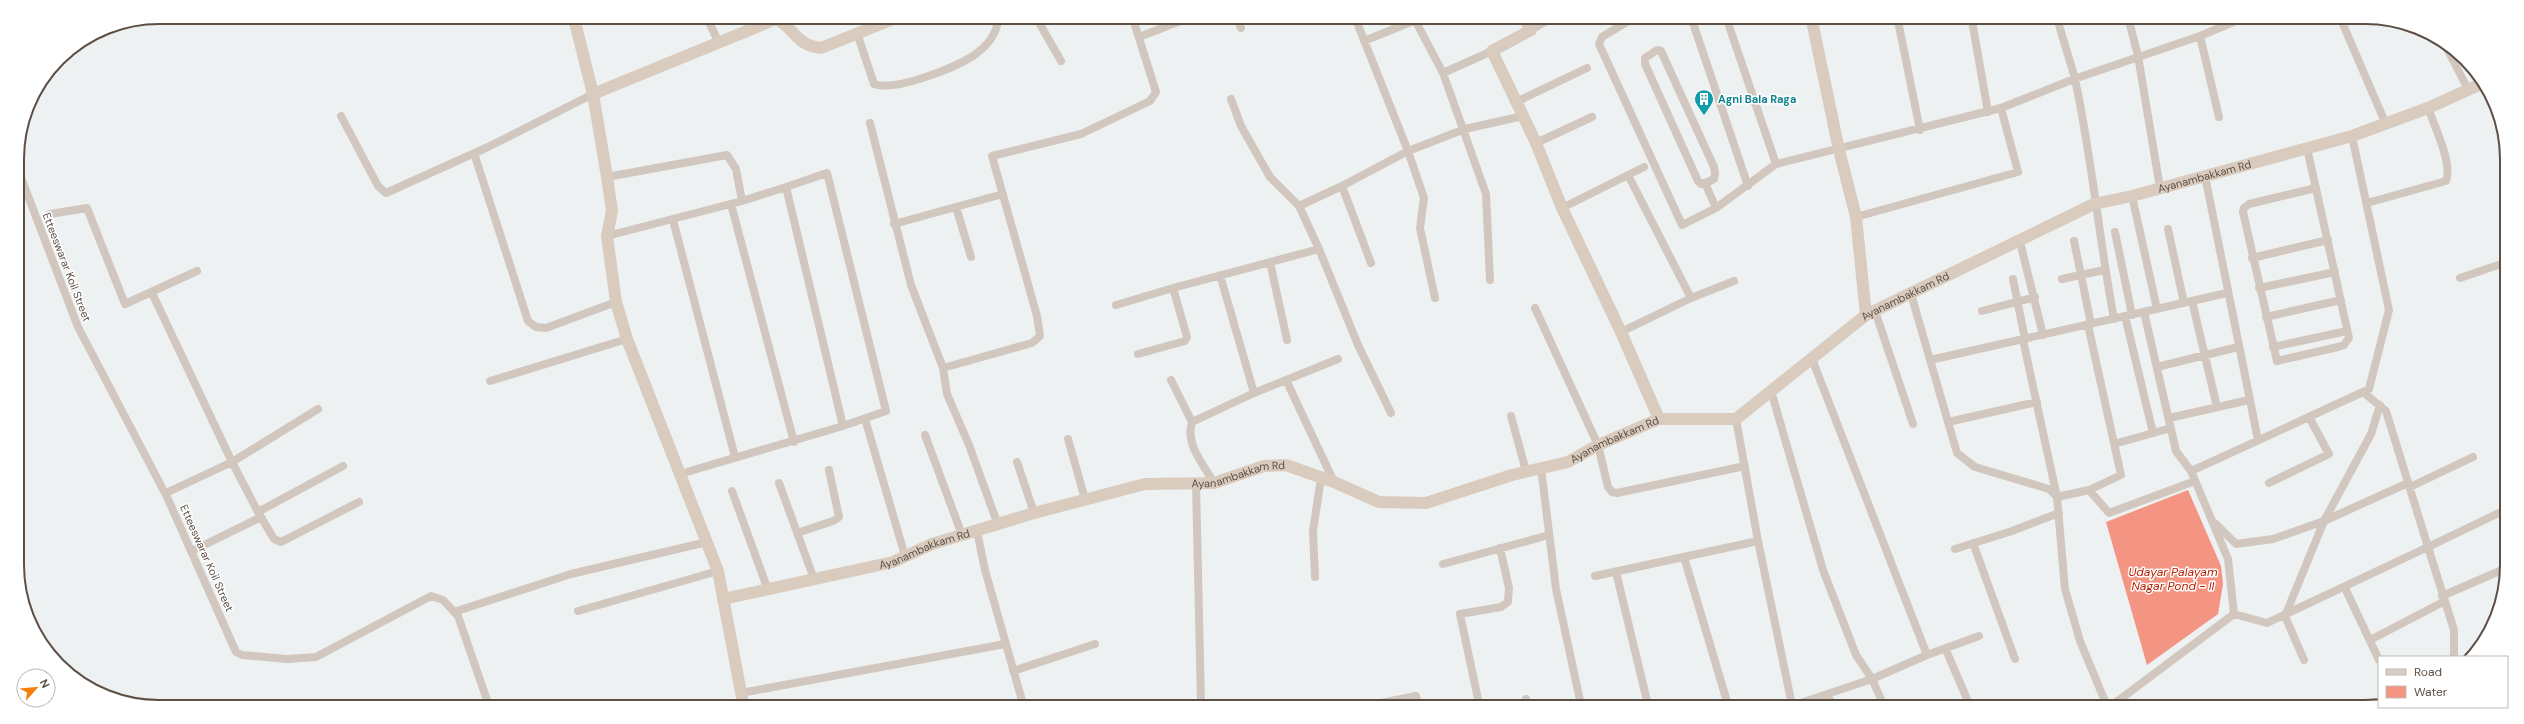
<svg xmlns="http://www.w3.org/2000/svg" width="2524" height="724" viewBox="0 0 2524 724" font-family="'DM Sans',sans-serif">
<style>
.water{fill:#f39582}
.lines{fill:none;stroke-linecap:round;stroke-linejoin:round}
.street{stroke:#d2c7be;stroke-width:8}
.secondary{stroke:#d9ccbf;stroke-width:12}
.labels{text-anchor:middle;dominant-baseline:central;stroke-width:3;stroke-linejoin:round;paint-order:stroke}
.culture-label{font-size:11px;font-weight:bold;fill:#0d838f;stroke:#fff;text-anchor:start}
.street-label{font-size:11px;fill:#5e4f45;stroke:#fff}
.water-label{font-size:12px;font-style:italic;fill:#b51e00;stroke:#fff}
.rim{fill:none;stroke:#5e4f45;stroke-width:2}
</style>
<rect width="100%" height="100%" fill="#eef1f1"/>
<path class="water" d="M 2188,490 L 2221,566 L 2223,584 L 2218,614 L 2147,665 L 2106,522 Z"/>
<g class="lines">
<path class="street" d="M 707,18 L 719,43
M 1037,19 L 1061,61
M 1237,19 L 1241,28
M 1356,20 L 1408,151 L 1424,198 L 1420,228 L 1435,298
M 1415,20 L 1443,73 L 1486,194 L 1490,280
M 1630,20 L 1602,37 L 1599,44 L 1682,225 L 1716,208 L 1776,164 L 2001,108 L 2074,79 L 2200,36 L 2236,21
M 1692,20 L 1748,186
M 1727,20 L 1776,164
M 1898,21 L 1920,130
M 1972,21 L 1988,112
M 2058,21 C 2063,40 2070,60 2075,79 C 2092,158 2099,239 2114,319
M 2129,21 L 2138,56 L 2160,188
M 2342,22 L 2385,122
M 1531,30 L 1548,20
M 857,33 L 874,84 C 895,92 954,68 973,56 C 986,47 997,34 998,19
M 2200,36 L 2219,117
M 1139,37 L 1186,19
M 1364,41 L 1416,20
M 2444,43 L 2469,91
M 1443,73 L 1492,51
M 1231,99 L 1241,126 L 1270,177 L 1299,206 L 1319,249 L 1358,345 L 1391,413
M 1516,102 L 1587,68
M 341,116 L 378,186 L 386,193 L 488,147 L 593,94
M 870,123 L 911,285 L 943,368
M 2352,136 L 2389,310 L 2369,389 L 2363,392 C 2306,418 2249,445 2191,471 L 2228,559 L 2234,614 L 2267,623 L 2428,547 L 2386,411 L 2363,392
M 1536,143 L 1592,117
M 2307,148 L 2349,338 L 2344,345 L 2338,347 L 2277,361 L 2243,212 L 2244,208 L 2249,204 L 2316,188
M 474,153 L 528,321 L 536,327 L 546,328 L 616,302
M 17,167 L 78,327 L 167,497 L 236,652 L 242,655 L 287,659 L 316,657 L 431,596 L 443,600 L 458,616 L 488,703
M 2205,176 L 2258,440
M 607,177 L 727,155 L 736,169 L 742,201
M 1705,183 L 1701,184 L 1698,181 L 1645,64 L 1645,58 L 1657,50 L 1661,51 L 1714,167 L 1715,173 L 1714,179 L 1705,183 L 1716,208
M 1342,186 L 1371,263
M 786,187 L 827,173 L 886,411 L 843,426
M 2132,196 L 2157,309
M 2367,203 L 2446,181 C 2453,164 2434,125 2428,108
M 731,204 L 794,442
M 1299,206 L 1342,186 L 1408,151 L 1465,129 L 1523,116
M 956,207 L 971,257
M 1562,208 L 1644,167
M 50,214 L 87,208 L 125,304 L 197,271
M 1856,217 L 2018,172 L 2001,108
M 673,220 L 735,457
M 894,224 L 1003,194
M 2168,229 L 2184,303
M 2115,232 L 2132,315
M 607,236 L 742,201 L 786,187 L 843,426 L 680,474
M 2074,241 L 2091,324
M 2020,242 L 2043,335
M 2252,258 L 2328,240
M 1270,262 L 1287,340
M 1220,275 L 1254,393 L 1338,359
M 2460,278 L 2504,263
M 2013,279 L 2025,339
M 2062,279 L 2104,270
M 2259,288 L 2335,272
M 152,293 L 232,462 L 166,493
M 1911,294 L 1957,453 L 1975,467 L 2049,489 L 2056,496
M 1691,298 L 1734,281
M 2192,301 L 2217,407
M 1116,305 L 1173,288
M 1535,308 L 1598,445 L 1608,487 L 1612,492 L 1617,493 L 1745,466
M 1875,311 L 1913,424
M 1982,311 L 2035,297
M 2144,312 L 2176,451 L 2191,471
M 2125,316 L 2153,433
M 2266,317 L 2341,300
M 2088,325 L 2121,475 L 2089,490
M 1621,332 L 1691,298 L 1628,175
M 2023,340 L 2057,497 L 2065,589 L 2080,641 L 2107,706
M 2273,347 L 2347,331
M 1138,354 L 1185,341 L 1187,337 L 1173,288 L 1319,249
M 1930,360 L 2227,293
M 2157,367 L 2238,347
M 1171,380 L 1192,422
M 490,381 L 627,339
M 1287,382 L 1334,482
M 1771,391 L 1823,570 L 1856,655 L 1872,679 L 1884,706
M 318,409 L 232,462 L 258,512 L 343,466
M 1511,416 L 1526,471
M 2169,418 L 2249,400
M 865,419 L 905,556
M 1736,419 L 1758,541 L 1792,705 L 1790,706
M 1948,422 L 2037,402
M 925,435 L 962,535
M 1068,439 L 1085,499
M 2114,444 L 2171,428
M 1017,462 L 1034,513
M 1541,468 L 1556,589 L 1581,705
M 779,483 L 814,579
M 1196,483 L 1201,704
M 1214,483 C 1203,464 1185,444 1192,422 L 1254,393
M 2269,483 L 2329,454 L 2309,417
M 2410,487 L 2473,457
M 732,491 L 768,590
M 2057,497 L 2089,490 L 2109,513 L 2195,481
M 258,512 L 274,539 L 281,542 L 359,502
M 2216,524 L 2236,544 L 2273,539 L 2324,521 L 2408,483
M 998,525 L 969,445 L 947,394 L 943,368 L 1032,343 L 1040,336 L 1037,316 L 992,156 L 1081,134 L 1150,101 L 1156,92 L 1133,19
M 977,531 L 985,570 L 1023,704
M 797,533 L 833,521 L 839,517 L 829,470
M 1973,543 L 2015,659
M 1955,549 L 2012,531 L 2059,513
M 192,551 L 261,517
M 1684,557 L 1728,705
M 1443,564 L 1549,535
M 1616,572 L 1648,705
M 1595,576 L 1758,541
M 1315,577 L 1313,531 L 1321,478
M 2345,588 L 2379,660
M 2442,596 L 2502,570
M 578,611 L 718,571
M 454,612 L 571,574 L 707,542
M 2370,640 L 2445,601
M 1946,650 L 1970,706
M 1927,655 L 1979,636
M 2454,657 L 2454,630 L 2428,547 L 2503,511
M 2304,660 L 2285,616 L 2324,521 L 2371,434 L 2380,405
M 1013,671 L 1095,644
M 741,693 L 1005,644
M 1828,694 L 1832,706
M 1526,699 L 1527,705
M 1371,705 L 1416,696 L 1418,705
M 1477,705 L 1478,699 L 1460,614 L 1501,607 L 1508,602 L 1509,588 L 1500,548
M 1792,706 L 1872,679 L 1927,655 L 1812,359
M 1997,706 L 2003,704 L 2008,706
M 2111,706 L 2234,614"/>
<g class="secondary">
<path d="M 574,18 L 593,94 L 607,177 L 612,211 L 607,236 L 616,302 L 627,339 L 718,571 L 743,703"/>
<path d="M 1525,20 L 1531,30 L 1492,51 L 1536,143 L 1562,208 L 1621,332 L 1659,419"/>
<path d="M 1812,21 L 1839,150 L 1856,217 L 1866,315"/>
<path d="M 593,94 L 776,19 C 796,29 795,45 821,48 L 893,19"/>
<path id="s1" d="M 723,599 L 893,562 L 932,544 L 1034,513 L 1145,484 L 1214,483 L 1264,466 L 1286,465 L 1334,482 L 1379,502 L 1426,503 L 1512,475 L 1568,462 L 1598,445 L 1659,419 L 1736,419 L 1866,315 L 2094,204 L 2132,196 L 2352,136 L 2428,108 L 2481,84"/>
</g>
</g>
<defs>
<g id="building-pin" transform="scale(1)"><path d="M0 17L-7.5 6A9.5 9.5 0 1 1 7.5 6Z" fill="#0f9aa8" stroke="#fff"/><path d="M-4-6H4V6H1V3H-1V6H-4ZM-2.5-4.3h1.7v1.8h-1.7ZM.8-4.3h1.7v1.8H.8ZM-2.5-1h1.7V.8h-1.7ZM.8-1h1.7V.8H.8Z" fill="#fff"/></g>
</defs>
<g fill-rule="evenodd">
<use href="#building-pin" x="1704" y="99"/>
</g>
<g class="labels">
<g class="culture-label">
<text x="1718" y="99">Agni Bala Raga</text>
</g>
<g class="street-label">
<text stroke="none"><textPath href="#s1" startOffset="1589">Ayanambakkam Rd</textPath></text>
<text transform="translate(67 267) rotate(69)">Etteeswarar Koil Street</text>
<text stroke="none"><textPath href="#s1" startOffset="1265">Ayanambakkam Rd</textPath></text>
<text stroke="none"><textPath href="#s1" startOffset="929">Ayanambakkam Rd</textPath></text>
<text stroke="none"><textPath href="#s1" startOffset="533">Ayanambakkam Rd</textPath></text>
<text stroke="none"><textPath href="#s1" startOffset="208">Ayanambakkam Rd</textPath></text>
<text transform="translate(207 558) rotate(66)">Etteeswarar Koil Street</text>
</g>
<g class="water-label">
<text x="2173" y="572">Udayar Palayam<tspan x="2173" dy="14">Nagar Pond - II</tspan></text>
</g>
</g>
<path d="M0 0H2524V724H0ZM159 24H2365A135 135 0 0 1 2500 159V565A135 135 0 0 1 2365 700H159A135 135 0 0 1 24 565V159A135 135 0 0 1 159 24Z" fill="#fff" fill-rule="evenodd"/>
<path class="rim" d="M159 24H2365A135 135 0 0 1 2500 159V565A135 135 0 0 1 2365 700H159A135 135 0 0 1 24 565V159A135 135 0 0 1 159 24Z"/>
<rect x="2378" y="656" width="130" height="52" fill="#ffffff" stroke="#bfb9b5"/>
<rect x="2386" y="669" width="20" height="6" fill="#d9ccbf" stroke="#bfb9b5"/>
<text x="2414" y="676" font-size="12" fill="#5e4f45">Road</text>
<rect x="2386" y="686" width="20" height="12" fill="#f39582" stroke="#bfb9b5"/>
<text x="2414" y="696" font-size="12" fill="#5e4f45">Water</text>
<g transform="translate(36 688) rotate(63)"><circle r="19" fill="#ffffff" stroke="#bfb9b5"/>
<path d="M0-3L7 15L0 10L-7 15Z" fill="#f0800a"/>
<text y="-6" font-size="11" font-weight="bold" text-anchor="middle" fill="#5e4f45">N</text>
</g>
</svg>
